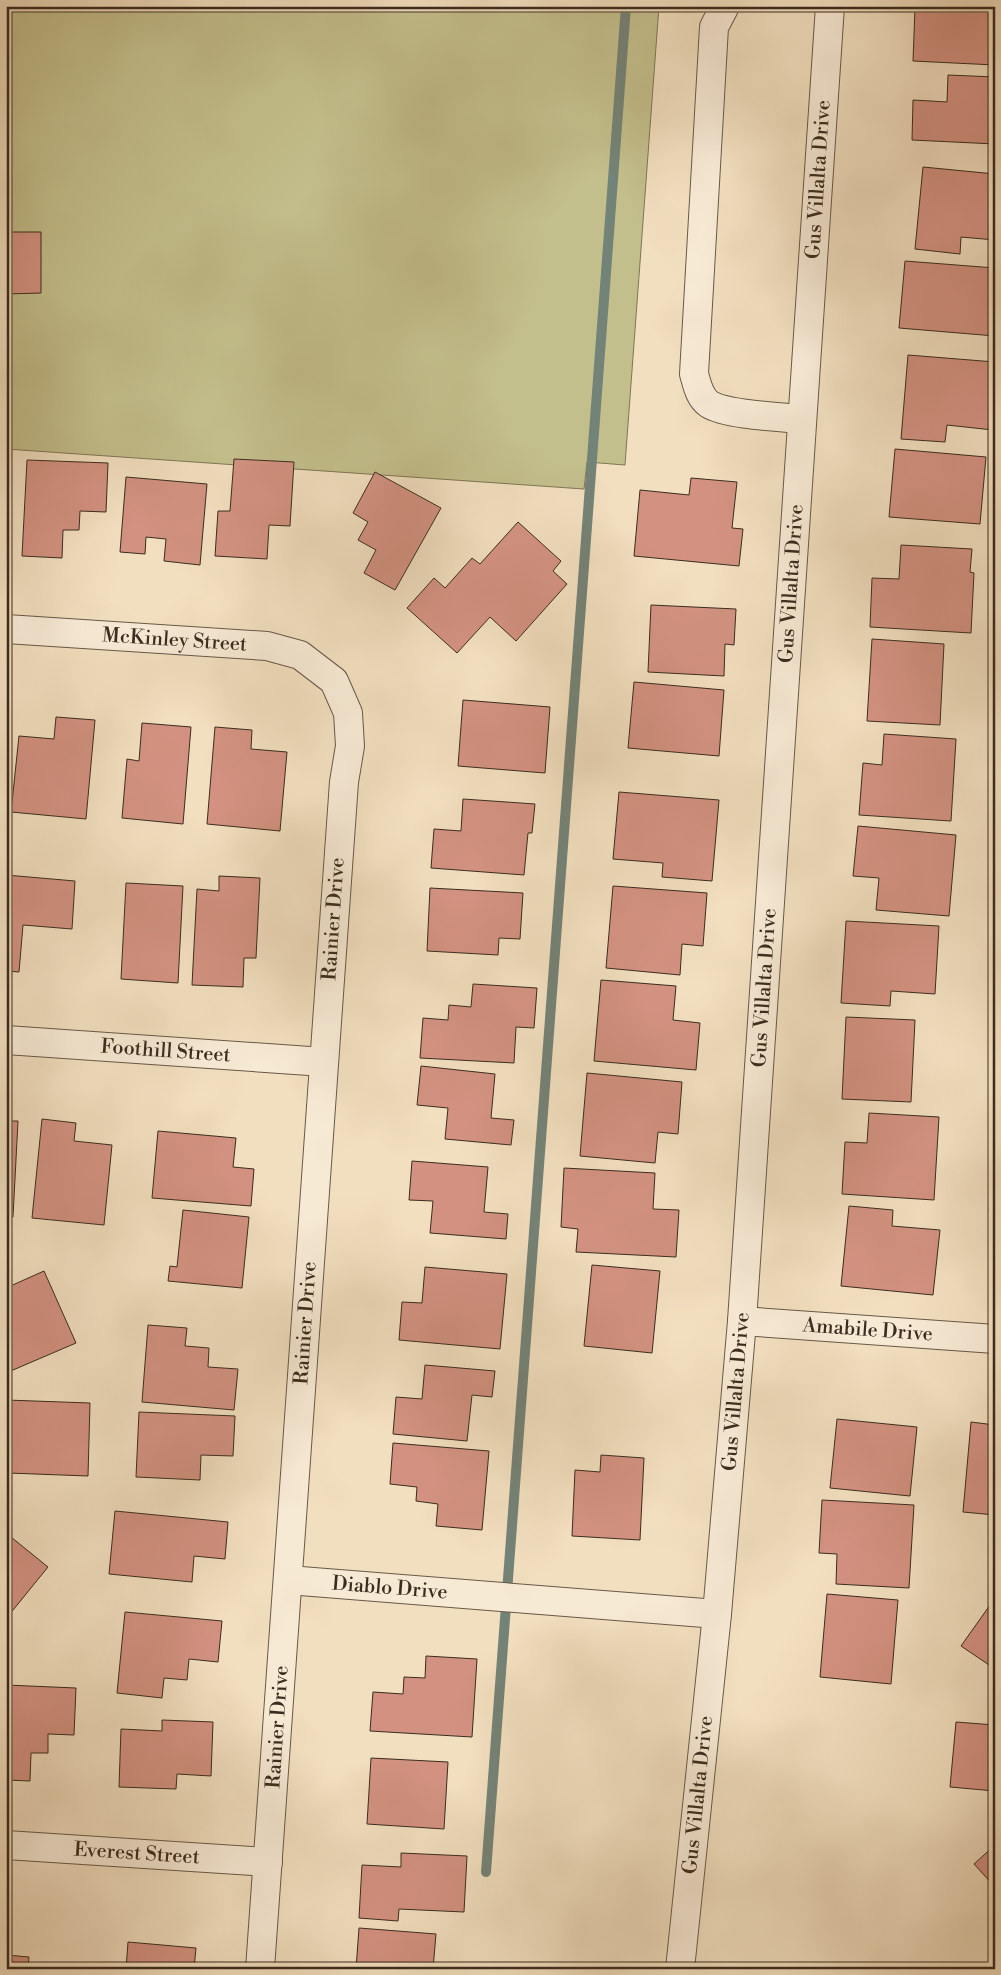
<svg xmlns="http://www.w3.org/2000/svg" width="1001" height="1975" viewBox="0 0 1001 1975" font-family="'Libre Bodoni',serif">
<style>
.green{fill:#c3bf8c;stroke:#7e7656}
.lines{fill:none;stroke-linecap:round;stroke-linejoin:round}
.stream{stroke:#748377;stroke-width:10}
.building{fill:#d39281;stroke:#3a2c1f}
.minor-casing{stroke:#685947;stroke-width:30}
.minor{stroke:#f7ead5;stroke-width:28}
.labels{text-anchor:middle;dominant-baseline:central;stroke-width:4;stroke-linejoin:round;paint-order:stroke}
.street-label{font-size:20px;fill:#3a2c1f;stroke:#f7ead5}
</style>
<rect width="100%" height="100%" fill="#f2dfbf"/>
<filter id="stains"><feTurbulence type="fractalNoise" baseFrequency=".004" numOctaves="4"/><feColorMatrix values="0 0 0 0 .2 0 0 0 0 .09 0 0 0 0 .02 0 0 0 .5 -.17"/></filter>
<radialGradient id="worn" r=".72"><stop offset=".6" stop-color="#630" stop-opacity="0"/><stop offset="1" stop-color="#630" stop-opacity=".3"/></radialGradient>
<path class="green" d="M 6,6 L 659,6 L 625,465 L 587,462 L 584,489 L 6,449 Z"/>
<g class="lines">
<path class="stream" d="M 486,1872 L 626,6"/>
</g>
<path class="building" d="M 937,6 L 995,6 L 995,65 L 913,61 L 915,8 L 937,9 Z
M 948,75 L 995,77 L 995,144 L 912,140 L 913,100 L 947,102 Z
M 923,167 L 995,174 L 995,240 L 961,237 L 960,254 L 915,249 Z
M 6,232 L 41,232 L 41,293 L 6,294 Z
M 905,261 L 995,268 L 995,336 L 899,328 Z
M 908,355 L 995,362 L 993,430 L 947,425 L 945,442 L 901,439 Z
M 895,449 L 986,457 L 980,524 L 889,517 Z
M 234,459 L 294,462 L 290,526 L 269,525 L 267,559 L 215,556 L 218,511 L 230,511 Z
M 27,460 L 108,463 L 106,512 L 80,511 L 79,530 L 63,530 L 62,558 L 22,556 Z
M 375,472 L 441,508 L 395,590 L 364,573 L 376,550 L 358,540 L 368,522 L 353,513 Z
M 126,477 L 207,484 L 200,565 L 164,561 L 166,539 L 146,537 L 145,554 L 120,552 Z
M 691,478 L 737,482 L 732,528 L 743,529 L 739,566 L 634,556 L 640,490 L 689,495 Z
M 518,522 L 561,561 L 553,571 L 567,584 L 516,641 L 490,617 L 457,653 L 407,608 L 434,578 L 445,588 L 472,558 L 480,564 Z
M 901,545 L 972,549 L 970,572 L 974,573 L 971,633 L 870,627 L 872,578 L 899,579 Z
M 651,605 L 736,609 L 734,645 L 725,644 L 724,676 L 648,672 Z
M 872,639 L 944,644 L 940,725 L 867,721 Z
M 634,682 L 724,690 L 719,756 L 628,748 Z
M 463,700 L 550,707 L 545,773 L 458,766 Z
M 56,717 L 95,720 L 86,819 L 11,812 L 19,736 L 54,739 Z
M 142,723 L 191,727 L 183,824 L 122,818 L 127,759 L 139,761 Z
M 215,727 L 252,730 L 251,749 L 287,752 L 280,831 L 207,824 Z
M 884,734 L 956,739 L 951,821 L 859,815 L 863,763 L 882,765 Z
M 619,792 L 719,800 L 712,881 L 662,877 L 663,863 L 613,859 Z
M 463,799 L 535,804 L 532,833 L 528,833 L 524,875 L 431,868 L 434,829 L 461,831 Z
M 858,826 L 956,835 L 949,916 L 876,910 L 879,878 L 853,876 Z
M 6,875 L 75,881 L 72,929 L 23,925 L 19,972 L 6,971 Z
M 219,876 L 260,878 L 256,958 L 244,958 L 243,987 L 192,985 L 197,889 L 219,891 Z
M 126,883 L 183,886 L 178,983 L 121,979 Z
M 613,886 L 707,893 L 703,946 L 682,944 L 680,975 L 606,968 Z
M 430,888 L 523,893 L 520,939 L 499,938 L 498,955 L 427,951 Z
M 846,921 L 939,926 L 935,994 L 891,991 L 890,1006 L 841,1003 Z
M 601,980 L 676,986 L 673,1020 L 700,1023 L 696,1070 L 594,1061 Z
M 473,984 L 537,988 L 534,1028 L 516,1027 L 514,1063 L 420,1058 L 423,1018 L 448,1020 L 449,1005 L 471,1007 Z
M 846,1017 L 915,1020 L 911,1102 L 842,1099 Z
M 421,1066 L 495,1074 L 491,1118 L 514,1120 L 511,1145 L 445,1139 L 448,1108 L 417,1105 Z
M 587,1073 L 682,1082 L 678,1134 L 658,1132 L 655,1163 L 580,1156 Z
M 869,1113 L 939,1117 L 934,1200 L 842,1194 L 845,1142 L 867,1143 Z
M 42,1119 L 76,1123 L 74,1141 L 112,1145 L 104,1225 L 32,1218 Z
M 6,1121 L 18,1121 L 13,1217 L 6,1216 Z
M 158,1131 L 236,1138 L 233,1167 L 254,1169 L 251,1206 L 152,1198 Z
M 994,1153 L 995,1153 L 995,1212 L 989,1211 Z
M 412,1161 L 488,1167 L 484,1212 L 508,1214 L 506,1239 L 430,1233 L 433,1201 L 409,1200 Z
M 564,1168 L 655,1173 L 653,1209 L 679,1210 L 676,1257 L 576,1252 L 578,1229 L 561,1227 Z
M 849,1206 L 893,1210 L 892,1226 L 940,1230 L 933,1295 L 841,1286 Z
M 183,1210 L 249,1217 L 242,1288 L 168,1281 L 170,1266 L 177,1267 Z
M 592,1265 L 660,1271 L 652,1353 L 584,1346 Z
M 425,1267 L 507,1274 L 500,1349 L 399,1340 L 402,1302 L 422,1303 Z
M 44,1271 L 76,1343 L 6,1373 L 6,1325 L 12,1322 L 6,1309 L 6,1288 Z
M 148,1325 L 187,1328 L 185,1346 L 209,1348 L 208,1367 L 238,1369 L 234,1410 L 142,1402 Z
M 425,1365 L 495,1371 L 492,1397 L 472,1395 L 467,1441 L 393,1434 L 396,1397 L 422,1399 Z
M 6,1400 L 90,1403 L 88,1476 L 8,1473 Z
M 139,1412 L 235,1416 L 233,1456 L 201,1455 L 200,1480 L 136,1477 Z
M 837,1419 L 917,1427 L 910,1496 L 830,1488 Z
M 971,1422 L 995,1425 L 995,1515 L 963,1512 Z
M 393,1443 L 489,1451 L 482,1530 L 436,1526 L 438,1504 L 416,1501 L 417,1487 L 390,1484 Z
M 601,1455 L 644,1458 L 640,1540 L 572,1536 L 575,1470 L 600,1472 Z
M 822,1500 L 914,1505 L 909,1588 L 836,1584 L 837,1554 L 819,1553 Z
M 115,1511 L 228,1522 L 225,1559 L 194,1556 L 192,1582 L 109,1574 Z
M 6,1533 L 48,1567 L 9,1615 L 6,1613 Z
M 827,1594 L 898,1600 L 891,1684 L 820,1677 Z
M 995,1598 L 995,1669 L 961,1646 Z
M 125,1612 L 222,1621 L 218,1662 L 189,1659 L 187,1680 L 164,1678 L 162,1698 L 117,1693 Z
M 426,1656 L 477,1659 L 472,1737 L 370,1731 L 373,1692 L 403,1694 L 404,1677 L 425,1678 Z
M 6,1685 L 76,1688 L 74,1735 L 48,1734 L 48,1753 L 31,1753 L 30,1781 L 6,1780 Z
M 162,1720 L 213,1722 L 211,1776 L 177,1774 L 176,1789 L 119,1787 L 121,1729 L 162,1731 Z
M 956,1722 L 995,1725 L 995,1791 L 950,1787 Z
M 371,1758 L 448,1762 L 444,1829 L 367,1824 Z
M 995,1845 L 995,1887 L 974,1864 Z
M 401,1853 L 467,1856 L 464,1912 L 399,1909 L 398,1921 L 359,1918 L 362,1865 L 401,1867 Z
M 6,1925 L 10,1926 L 7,1955 L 29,1957 L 28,1969 L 6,1969 Z
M 359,1928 L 436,1934 L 433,1969 L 356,1969 Z
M 128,1942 L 196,1948 L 194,1969 L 126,1969 Z"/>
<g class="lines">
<g class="minor-casing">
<g id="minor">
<path d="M 725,6 L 714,27 L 694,374 C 697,384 699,397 709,404 C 726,415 780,417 802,419"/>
<path id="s1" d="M 6,629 L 267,646 L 300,655 L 334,681 L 348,713 L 350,746 L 344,782 L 260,1969"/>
<path id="s2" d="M 6,1040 L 324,1062"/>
<path id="s3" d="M 742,1321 L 995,1339"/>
<path id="s4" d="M 288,1580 L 717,1614"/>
<path id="s5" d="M 6,1845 L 268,1862"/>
<path id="s6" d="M 680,1969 L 717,1614 L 742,1321 L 830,6"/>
</g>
</g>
<use href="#minor" class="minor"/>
</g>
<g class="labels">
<g class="street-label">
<text stroke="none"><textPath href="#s6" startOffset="1795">Gus Villalta Drive</textPath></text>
<text stroke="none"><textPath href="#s6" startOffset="1390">Gus Villalta Drive</textPath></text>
<text stroke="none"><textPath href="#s1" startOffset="169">McKinley Street</textPath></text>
<text transform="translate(334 919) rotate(-86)">Rainier Drive</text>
<text stroke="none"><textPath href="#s6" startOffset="985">Gus Villalta Drive</textPath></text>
<text stroke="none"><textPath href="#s2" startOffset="160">Foothill Street</textPath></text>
<text transform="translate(306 1323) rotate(-86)">Rainier Drive</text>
<text stroke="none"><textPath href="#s3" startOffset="126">Amabile Drive</textPath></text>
<text stroke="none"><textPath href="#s6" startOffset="580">Gus Villalta Drive</textPath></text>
<text stroke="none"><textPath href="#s4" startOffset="102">Diablo Drive</textPath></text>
<text transform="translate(278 1727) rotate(-86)">Rainier Drive</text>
<text stroke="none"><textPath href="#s6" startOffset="175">Gus Villalta Drive</textPath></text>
<text stroke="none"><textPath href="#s5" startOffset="131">Everest Street</textPath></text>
</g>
</g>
<rect width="1001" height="1975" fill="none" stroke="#f2dfbf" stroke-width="25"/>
<rect x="8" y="8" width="986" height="1960" fill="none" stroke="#3a2c1f" stroke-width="2.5"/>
<rect x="12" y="12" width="976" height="1950" fill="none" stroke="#3a2c1f"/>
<rect width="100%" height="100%" filter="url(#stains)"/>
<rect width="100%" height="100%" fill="url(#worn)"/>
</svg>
